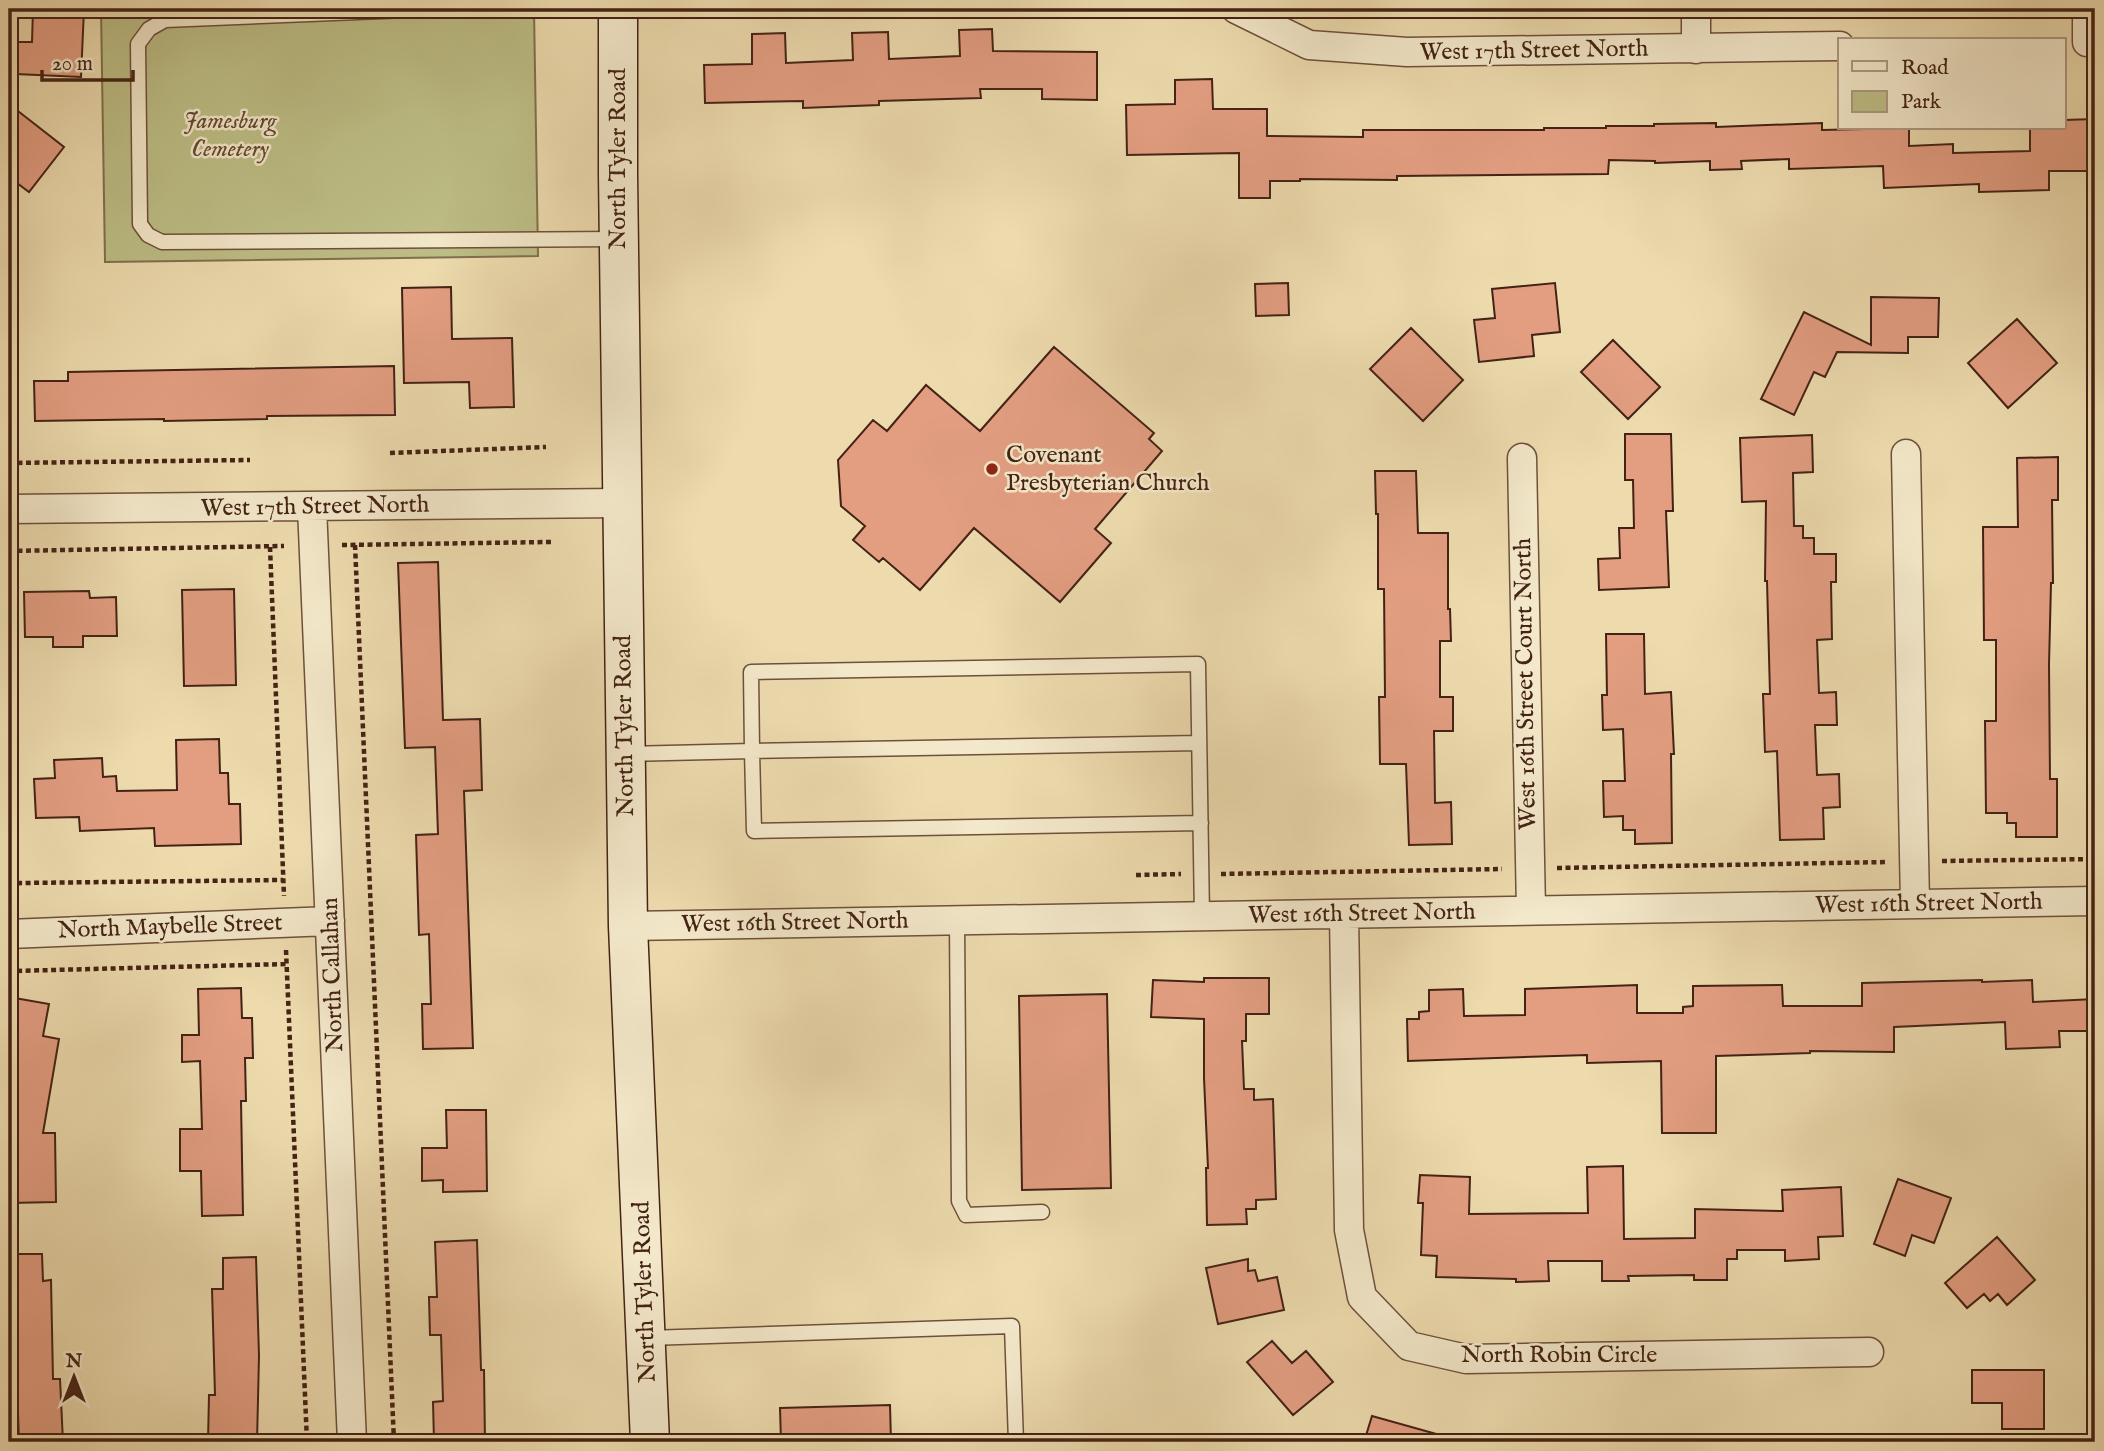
<svg xmlns="http://www.w3.org/2000/svg" width="2104" height="1451" viewBox="0 0 2104 1451" font-family="'IM FELL English',serif">
<style>
.green{fill:#bdbe86;stroke:#80704e;stroke-width:2}
.building{fill:#e39e82;stroke:#442215;stroke-width:2}
.lines{fill:none;stroke-linecap:round;stroke-linejoin:round}
.service-casing{stroke:#6e503b;stroke-width:17}
.minor-casing{stroke:#6e503b;stroke-width:31}
.secondary-casing{stroke:#442215;stroke-width:41}
.path{stroke:#442215;stroke-width:4.5;stroke-dasharray:5 3.5;stroke-linecap:butt}
.service{stroke:#f3e8ca;stroke-width:14}
.minor{stroke:#f3e8ca;stroke-width:28}
.secondary{stroke:#f3e8ca;stroke-width:38}
.poi-dot{fill:#8f2418;stroke:#f3e8ca;stroke-width:2.5}
.labels{text-anchor:middle;dominant-baseline:central;stroke-width:5;stroke-linejoin:round;paint-order:stroke}
.street-label{font-size:24px;fill:#442215;stroke:#f3e8ca}
.park-label{font-size:24px;font-style:italic;fill:#624931;stroke:#f3e8ca}
.poi-label{font-size:24px;fill:#442215;stroke:#f3e8ca;text-anchor:start}
</style>
<rect width="100%" height="100%" fill="#eddbae"/>
<filter id="stains"><feTurbulence type="fractalNoise" baseFrequency=".00286" numOctaves="4"/><feColorMatrix values="0 0 0 0 .2 0 0 0 0 .09 0 0 0 0 .02 0 0 0 .5 -.17"/></filter>
<radialGradient id="worn" r=".72"><stop offset=".6" stop-color="#630" stop-opacity="0"/><stop offset="1" stop-color="#630" stop-opacity=".3"/></radialGradient>
<path class="green" d="M 101,9 L 534,9 L 538,256 L 105,262 Z"/>
<path class="building" d="M 33,9 L 84,9 L 81,77 L 16,74 L 17,42 L 32,42 Z
M 992,29 L 993,51 L 1097,52 L 1097,100 L 1042,99 L 1042,89 L 980,89 L 981,98 L 879,101 L 879,105 L 803,108 L 803,101 L 705,103 L 704,65 L 752,64 L 752,34 L 785,33 L 786,63 L 853,60 L 852,33 L 888,32 L 889,59 L 960,56 L 959,30 Z
M 1212,79 L 1213,109 L 1267,109 L 1267,136 L 1363,137 L 1363,130 L 1544,130 L 1544,128 L 1606,128 L 1606,126 L 1654,126 L 1654,124 L 1716,123 L 1716,127 L 1822,123 L 1822,130 L 1909,128 L 1909,146 L 1953,144 L 1953,153 L 2030,151 L 2030,128 L 2064,128 L 2064,120 L 2095,119 L 2095,171 L 2049,171 L 2049,190 L 1979,192 L 1979,184 L 1884,188 L 1883,166 L 1789,169 L 1789,159 L 1741,161 L 1742,169 L 1710,170 L 1710,161 L 1655,163 L 1655,161 L 1609,160 L 1608,174 L 1397,176 L 1397,180 L 1300,179 L 1300,181 L 1270,181 L 1270,198 L 1239,198 L 1239,153 L 1127,155 L 1126,105 L 1175,104 L 1175,80 Z
M 9,104 L 64,147 L 29,192 L 9,177 Z
M 1288,283 L 1289,315 L 1256,316 L 1255,284 Z
M 1555,283 L 1560,332 L 1532,335 L 1534,356 L 1479,362 L 1474,320 L 1495,318 L 1492,289 Z
M 451,287 L 452,339 L 512,338 L 514,407 L 470,408 L 469,382 L 404,383 L 402,288 Z
M 1871,297 L 1939,298 L 1938,337 L 1908,337 L 1908,353 L 1837,352 L 1825,377 L 1814,372 L 1794,415 L 1761,399 L 1804,312 L 1871,345 Z
M 2017,319 L 2057,363 L 2008,408 L 1968,363 Z
M 1411,328 L 1463,380 L 1423,421 L 1370,369 Z
M 1613,340 L 1660,387 L 1628,419 L 1581,372 Z
M 1054,347 L 1154,433 L 1149,439 L 1162,451 L 1095,529 L 1111,543 L 1060,602 L 974,528 L 920,590 L 883,558 L 879,562 L 853,540 L 865,526 L 841,506 L 838,460 L 873,420 L 887,431 L 926,385 L 980,431 Z
M 394,366 L 395,415 L 267,416 L 267,419 L 164,421 L 164,419 L 35,421 L 34,381 L 68,381 L 68,372 Z
M 1625,434 L 1671,434 L 1673,511 L 1666,511 L 1669,587 L 1599,590 L 1598,559 L 1620,558 L 1619,528 L 1634,528 L 1633,480 L 1625,480 Z
M 1812,435 L 1813,472 L 1793,473 L 1794,526 L 1803,526 L 1803,538 L 1814,538 L 1814,554 L 1836,554 L 1836,582 L 1831,582 L 1832,639 L 1817,640 L 1819,693 L 1836,692 L 1837,725 L 1815,725 L 1817,775 L 1839,774 L 1840,807 L 1823,808 L 1824,839 L 1780,840 L 1777,751 L 1765,752 L 1763,694 L 1770,694 L 1767,581 L 1765,581 L 1766,501 L 1742,502 L 1740,438 Z
M 2058,457 L 2058,500 L 2052,500 L 2053,583 L 2051,583 L 2049,665 L 2050,779 L 2057,779 L 2057,837 L 2016,837 L 2016,823 L 2007,823 L 2007,813 L 1986,813 L 1985,721 L 1996,721 L 1996,640 L 1984,640 L 1983,527 L 2018,527 L 2017,458 Z
M 1375,471 L 1416,471 L 1418,533 L 1448,533 L 1448,609 L 1450,609 L 1451,641 L 1440,641 L 1440,697 L 1453,697 L 1453,731 L 1434,731 L 1435,803 L 1451,802 L 1452,844 L 1409,845 L 1406,764 L 1380,764 L 1379,697 L 1385,697 L 1384,589 L 1378,589 L 1378,514 L 1376,514 Z
M 438,562 L 443,720 L 480,719 L 482,790 L 464,791 L 473,1048 L 423,1049 L 422,1004 L 431,1004 L 429,934 L 419,935 L 416,835 L 438,834 L 435,747 L 405,748 L 398,563 Z
M 234,589 L 236,685 L 184,686 L 182,590 Z
M 89,591 L 90,598 L 116,597 L 117,636 L 83,636 L 83,647 L 53,647 L 53,637 L 25,637 L 24,592 Z
M 1606,634 L 1644,634 L 1645,694 L 1671,692 L 1674,754 L 1671,754 L 1672,843 L 1635,844 L 1635,830 L 1623,830 L 1623,816 L 1604,817 L 1603,781 L 1625,781 L 1623,729 L 1603,730 L 1602,695 L 1607,695 Z
M 219,739 L 220,773 L 228,773 L 229,804 L 240,804 L 241,844 L 155,846 L 154,828 L 80,831 L 79,817 L 36,818 L 34,779 L 55,778 L 54,760 L 102,758 L 103,777 L 116,776 L 117,791 L 177,790 L 176,740 Z
M 1204,978 L 1269,978 L 1269,1014 L 1246,1014 L 1246,1041 L 1242,1041 L 1244,1089 L 1254,1089 L 1254,1100 L 1273,1099 L 1276,1199 L 1256,1200 L 1256,1209 L 1246,1209 L 1247,1224 L 1207,1225 L 1206,1168 L 1208,1168 L 1204,1078 L 1204,1019 L 1151,1017 L 1153,980 L 1204,982 Z
M 1982,980 L 1982,982 L 2032,980 L 2033,1002 L 2095,999 L 2095,1031 L 2059,1031 L 2060,1047 L 2006,1049 L 2005,1022 L 1894,1027 L 1894,1052 L 1810,1051 L 1810,1053 L 1716,1056 L 1716,1133 L 1662,1133 L 1661,1061 L 1587,1063 L 1587,1055 L 1408,1061 L 1407,1019 L 1419,1019 L 1419,1012 L 1429,1011 L 1429,990 L 1463,989 L 1464,1016 L 1525,1015 L 1525,989 L 1637,985 L 1637,1013 L 1683,1013 L 1683,1007 L 1693,1006 L 1693,986 L 1782,985 L 1783,1006 L 1862,1006 L 1862,983 Z
M 241,988 L 242,1018 L 252,1018 L 253,1058 L 245,1058 L 246,1101 L 241,1101 L 243,1215 L 202,1216 L 201,1171 L 180,1171 L 180,1129 L 202,1129 L 200,1061 L 182,1062 L 182,1035 L 199,1035 L 198,989 Z
M 1107,994 L 1111,1188 L 1022,1190 L 1019,996 Z
M 9,997 L 49,1004 L 43,1036 L 59,1039 L 43,1133 L 55,1133 L 56,1202 L 9,1203 Z
M 446,1110 L 486,1110 L 487,1191 L 443,1192 L 443,1180 L 422,1181 L 422,1148 L 447,1148 Z
M 1623,1166 L 1624,1239 L 1695,1238 L 1695,1209 L 1783,1211 L 1782,1190 L 1841,1187 L 1843,1236 L 1818,1237 L 1819,1259 L 1785,1261 L 1785,1250 L 1737,1250 L 1737,1259 L 1727,1259 L 1727,1280 L 1694,1280 L 1694,1275 L 1628,1276 L 1629,1281 L 1602,1281 L 1602,1261 L 1548,1261 L 1549,1281 L 1516,1282 L 1516,1279 L 1436,1277 L 1437,1256 L 1421,1255 L 1423,1203 L 1418,1203 L 1420,1175 L 1470,1177 L 1469,1214 L 1588,1213 L 1587,1167 Z
M 1898,1179 L 1951,1198 L 1934,1243 L 1912,1235 L 1905,1256 L 1874,1244 Z
M 1997,1237 L 2035,1280 L 2007,1305 L 1998,1294 L 1990,1301 L 1984,1294 L 1967,1308 L 1945,1283 Z
M 477,1240 L 481,1370 L 484,1370 L 485,1442 L 434,1442 L 433,1402 L 443,1401 L 441,1335 L 430,1335 L 429,1297 L 437,1297 L 435,1242 Z
M 9,1254 L 42,1254 L 43,1281 L 51,1280 L 53,1379 L 60,1379 L 63,1442 L 19,1442 L 16,1355 L 9,1355 Z
M 256,1257 L 259,1356 L 257,1442 L 208,1442 L 209,1395 L 215,1395 L 212,1289 L 223,1289 L 223,1258 Z
M 1248,1259 L 1248,1271 L 1255,1270 L 1258,1281 L 1277,1277 L 1284,1310 L 1218,1324 L 1206,1268 Z
M 1272,1341 L 1292,1363 L 1306,1351 L 1333,1382 L 1293,1415 L 1247,1362 Z
M 1972,1370 L 2044,1370 L 2044,1429 L 2002,1429 L 2002,1403 L 1972,1403 Z
M 890,1405 L 891,1442 L 781,1442 L 780,1408 Z
M 1372,1416 L 1440,1435 L 1439,1442 L 1364,1442 Z"/>
<g class="lines">
<g class="service-casing">
<path id="service" d="M 432,9 L 165,20 L 149,29 L 138,44 L 140,224 L 148,235 L 162,242 L 616,239
M 1199,743 L 752,751 L 751,672 L 1198,664 L 1202,917
M 626,754 L 752,751 L 754,831 L 1201,823
M 957,921 L 959,1201 L 966,1215 L 1042,1212
M 648,1338 L 1012,1326 L 1016,1442"/>
</g>
<g class="minor-casing">
<path id="minor" d="M 1236,9 L 1309,45 L 1407,52 L 1840,46
M 1696,9 L 1696,49
M 2087,9 L 2087,42
M 1906,454 L 1915,904
M 1522,458 L 1531,910
M 312,507 L 352,1442
M 9,509 L 622,503
M 1344,914 L 1349,1230 L 1362,1297 L 1409,1346 L 1466,1359 L 1869,1352
M 628,926 L 2095,901
M 9,934 L 330,921"/>
</g>
<g class="secondary-casing">
<path id="secondary" d="M 618,9 L 618,174 L 628,926 L 650,1442"/>
</g>
<path class="path" d="M 390,453 L 546,447
M 9,463 L 250,460
M 342,545 L 551,542
M 355,545 L 394,1442
M 270,547 L 284,896
M 9,551 L 284,546
M 1942,861 L 2095,859
M 1557,868 L 1887,862
M 1221,874 L 1502,869
M 1136,875 L 1181,874
M 9,886 L 20,883 L 283,880
M 286,950 L 307,1442
M 9,973 L 14,971 L 287,964"/>
<use href="#service" class="service"/>
<use href="#minor" class="minor"/>
<use href="#secondary" class="secondary"/>
</g>
<circle class="poi-dot" cx="992" cy="469" r="7"/>
<g class="labels">
<g class="street-label">
<text transform="translate(1534 51) rotate(-1)">West 17th Street North</text>
<text transform="translate(618 159) rotate(-90)">North Tyler Road</text>
<text transform="translate(315 507) rotate(-1)">West 17th Street North</text>
<text transform="translate(1526 684) rotate(-91)">West 16th Street Court North</text>
<text transform="translate(625 726) rotate(-91)">North Tyler Road</text>
<text transform="translate(1929 904) rotate(-1)">West 16th Street North</text>
<text transform="translate(1362 914) rotate(-1)">West 16th Street North</text>
<text transform="translate(795 923) rotate(-1)">West 16th Street North</text>
<text transform="translate(170 927) rotate(-2)">North Maybelle Street</text>
<text transform="translate(333 975) rotate(-92)">North Callahan</text>
<text transform="translate(645 1292) rotate(-92)">North Tyler Road</text>
<text x="1559" y="1355">North Robin Circle</text>
</g>
<g class="park-label">
<text x="230" y="121">Jamesburg<tspan x="230" dy="28">Cemetery</tspan></text>
</g>
<g class="poi-label">
<text x="1006" y="455">Covenant<tspan x="1006" dy="28">Presbyterian Church</tspan></text>
</g>
</g>
<rect width="2104" height="1451" fill="none" stroke="#eddbae" stroke-width="35"/>
<rect x="10" y="10" width="2083" height="1430" fill="none" stroke="#442215" stroke-width="3.5"/>
<rect x="18" y="18" width="2069" height="1416" fill="none" stroke="#442215" stroke-width="2"/>
<rect x="1838" y="38" width="228" height="91" fill="#f3e8ca" stroke="#ad9982" stroke-width="2"/>
<rect x="1852" y="61" width="35" height="10" fill="#f3e8ca" stroke="#ad9982" stroke-width="2"/>
<text x="1901" y="74" font-size="21" fill="#442215">Road</text>
<rect x="1852" y="91" width="35" height="21" fill="#bdbe86" stroke="#ad9982" stroke-width="2"/>
<text x="1901" y="108" font-size="21" fill="#442215">Park</text>
<g transform="translate(74 1377)" stroke="#f3e8ca" stroke-width="5" paint-order="stroke">
<path d="M0-5L12 26L0 18L-12 26Z" fill="#442215"/>
<text y="-10" font-size="19" font-weight="bold" text-anchor="middle" fill="#442215">N</text>
</g>
<path d="M42 70v10h91v-10" fill="none" stroke="#442215" stroke-width="3.5"/>
<text x="52" y="70" font-size="21" fill="#442215" stroke="#f3e8ca" stroke-width="5" paint-order="stroke">20 m</text>
<rect width="100%" height="100%" filter="url(#stains)"/>
<rect width="100%" height="100%" fill="url(#worn)"/>
</svg>
